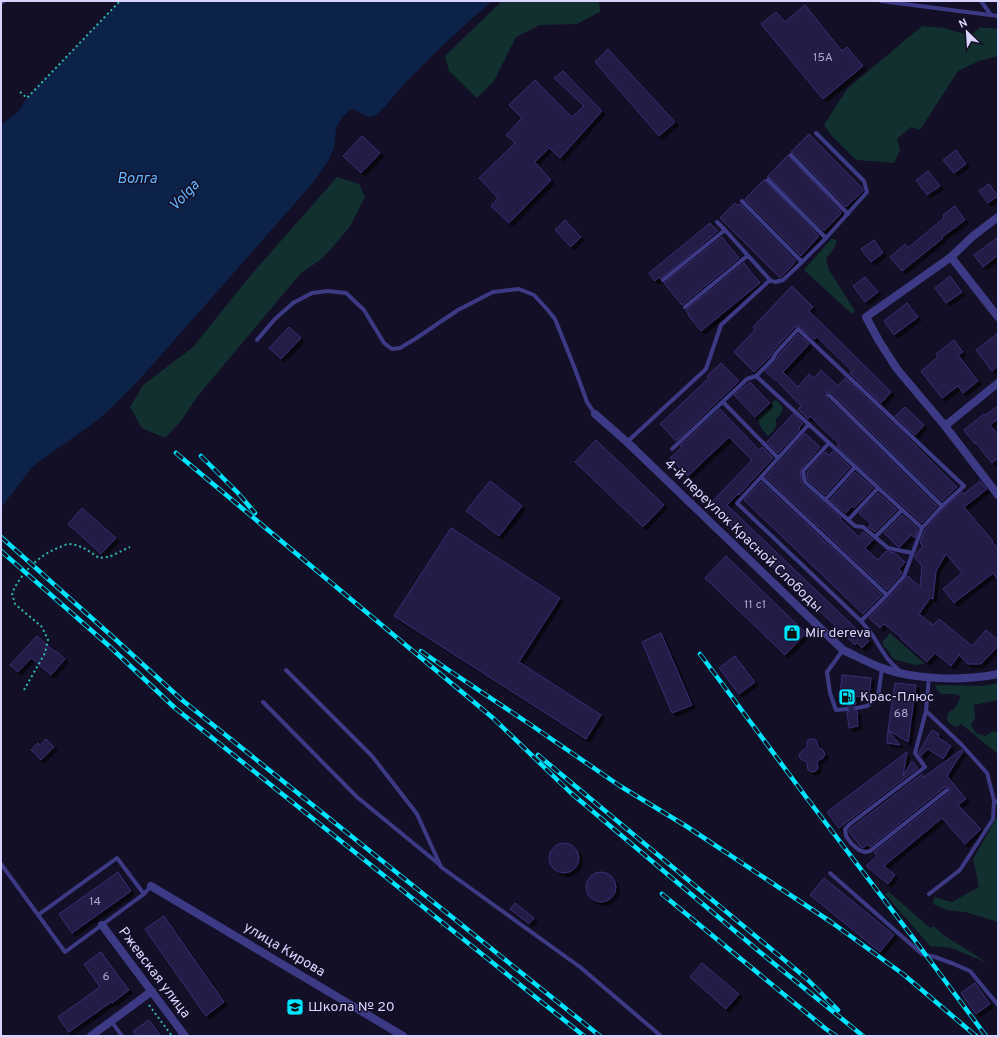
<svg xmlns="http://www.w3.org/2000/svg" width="999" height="1037" viewBox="0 0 999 1037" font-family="Overpass,sans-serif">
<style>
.green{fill:#12302f}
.water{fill:#0c2248}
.building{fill:#241b47;stroke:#3b2d73;filter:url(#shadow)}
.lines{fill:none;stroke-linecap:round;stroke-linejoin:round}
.path{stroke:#2fb8b0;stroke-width:2;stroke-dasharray:2 3;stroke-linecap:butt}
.lane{stroke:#3d3a85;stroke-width:4}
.street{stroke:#3d3a85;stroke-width:8}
.rail-casing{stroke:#00e5ff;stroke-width:4.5}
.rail{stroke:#130f26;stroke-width:3;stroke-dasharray:9;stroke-linecap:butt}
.labels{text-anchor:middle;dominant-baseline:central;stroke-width:3;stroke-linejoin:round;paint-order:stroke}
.number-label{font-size:12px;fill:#aca6d1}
.street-label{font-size:14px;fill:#d9d4ff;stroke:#130f26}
.poi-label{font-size:14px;fill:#d9d4ff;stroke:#130f26;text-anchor:start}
.water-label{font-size:15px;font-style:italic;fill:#62b6ff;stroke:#130f26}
</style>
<defs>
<filter id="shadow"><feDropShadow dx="3.5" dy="3.5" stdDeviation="0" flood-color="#0009"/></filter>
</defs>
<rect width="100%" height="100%" fill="#130f26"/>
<path class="green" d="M 502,1 L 599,1 L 600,12 L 577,24 L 540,25 L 516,37 L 494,81 L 477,98 L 449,71 L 445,56 Z
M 922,26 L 945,28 L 957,32 L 972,35 L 980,27 L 998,29 L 998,56 L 979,61 L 958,71 L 920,130 L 911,127 L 897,139 L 900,150 L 894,163 L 856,160 L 831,135 L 824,125 L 847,89 Z
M 337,177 L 359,184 L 365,197 L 349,228 L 323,258 L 300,274 L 197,397 L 181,421 L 165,438 L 142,428 L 130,407 L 143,385 L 193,347 L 250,276 Z
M 832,238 L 837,241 L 833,250 L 826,258 L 829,270 L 855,311 L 852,314 L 804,270 Z
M 774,400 C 778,400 781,404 783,408 L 780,415 L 776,419 C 777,427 775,430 768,436 C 762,430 759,426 758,418 L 770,407 Z
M 890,633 L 925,664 L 915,665 L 893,659 L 887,649 L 884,647 L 882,642 Z
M 998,683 L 998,700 L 974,705 L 975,718 L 971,725 L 976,733 L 985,736 L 994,731 L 998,733 L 998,754 L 961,724 L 957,727 L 952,725 L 947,721 C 948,707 951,714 956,706 C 958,704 959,699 961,696 L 954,694 L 941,694 L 937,690 L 935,685 L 983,686 Z
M 998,815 L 998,922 L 965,912 L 947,910 L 933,904 L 934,897 L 952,902 L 979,887 L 973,859 Z
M 889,892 L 930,928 L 934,926 L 942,934 L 988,963 L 951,948 L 930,946 L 885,894 Z"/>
<path class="water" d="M 120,1 L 492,1 C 459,29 427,60 397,92 C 392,98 379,116 371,117 C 365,117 359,112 354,109 L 350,110 L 343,116 L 336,128 L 334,147 L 329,160 L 312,184 L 140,379 L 112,407 L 99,419 L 32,467 L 1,508 L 1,125 L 18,112 L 27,98 Z"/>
<path class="building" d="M 805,5 L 842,51 L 847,47 L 863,66 L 823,99 L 761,24 L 776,12 L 785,22 Z
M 608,49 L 675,122 L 659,136 L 595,62 Z
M 563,71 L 602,111 L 560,158 L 549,148 L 535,162 L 551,180 L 509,223 L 491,206 L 498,198 L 479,178 L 515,143 L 506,135 L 522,118 L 509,105 L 535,80 L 572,117 L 584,106 L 554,78 Z
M 809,134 L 863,189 L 863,191 L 846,207 L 794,153 L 791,152 Z
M 362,136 L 380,153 L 361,173 L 343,156 Z
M 956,150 L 966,164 L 954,173 L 943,160 Z
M 788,155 L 841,212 L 840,213 L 841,214 L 824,231 L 770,178 L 767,177 Z
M 928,171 L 940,186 L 927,195 L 916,180 Z
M 765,179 L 766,182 L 819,236 L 801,256 L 745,199 Z
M 989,184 L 998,196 L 988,203 L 979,191 Z
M 735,203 L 738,206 L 740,204 L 796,261 L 793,263 L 794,264 L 781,277 L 779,277 L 720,218 Z
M 955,206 L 965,220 L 942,237 L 943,238 L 902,271 L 890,257 L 905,244 L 908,248 L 944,218 L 943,215 Z
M 565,220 L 581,237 L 571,247 L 555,230 Z
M 710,223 L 718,231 L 660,279 L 659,277 L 655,281 L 649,273 Z
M 722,237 L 739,258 L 682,305 L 664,283 Z
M 998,237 L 998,255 L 983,267 L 974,255 Z
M 874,240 L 883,253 L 871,262 L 861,249 Z
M 744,263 L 760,283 L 701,331 L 688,315 L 689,315 L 686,310 Z
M 950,276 L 962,292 L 946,303 L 935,288 Z
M 865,277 L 878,292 L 865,302 L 853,286 Z
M 792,286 L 813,307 L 809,311 L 891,392 L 881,403 L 850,373 L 852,371 L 817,337 L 814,339 L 799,326 L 795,327 L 773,351 L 770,357 L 754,372 L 734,352 L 755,330 L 753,327 Z
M 907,303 L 918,317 L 894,335 L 884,321 Z
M 289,327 L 301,338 L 281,359 L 269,348 Z
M 998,333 L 998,366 L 992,371 L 976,350 Z
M 798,334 L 809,344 L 783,372 L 798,387 L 809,374 L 814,378 L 821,370 L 838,386 L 845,378 L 910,440 L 957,487 L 942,501 L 831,392 L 827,392 L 826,395 L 827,398 L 937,506 L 922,523 L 837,446 L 839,444 L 810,416 L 808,419 L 798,409 L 801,406 L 776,380 L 775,380 L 765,371 L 776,361 L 779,355 Z
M 954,340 L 963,352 L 958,355 L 978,381 L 963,393 L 958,386 L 942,398 L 921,371 L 938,357 L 936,354 Z
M 721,363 L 739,381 L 676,441 L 660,424 L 709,378 L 707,376 Z
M 750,382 L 770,403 L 755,417 L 734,395 Z
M 998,406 L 998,419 L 990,425 L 998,435 L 998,458 L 992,463 L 976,443 L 975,444 L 964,430 L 984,414 L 985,415 Z
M 905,407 L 924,425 L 915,435 L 895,416 Z
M 720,409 L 759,450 L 762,447 L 773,458 L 739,495 L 738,494 L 727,505 L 869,641 L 862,648 L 857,643 L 855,645 L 709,505 L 752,460 L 729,437 L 688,476 L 670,458 L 682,447 L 680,446 Z
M 793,414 L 803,424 L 799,428 L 800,429 L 778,453 L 767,442 Z
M 805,433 L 820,447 L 800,470 L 802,484 L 841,518 L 840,519 L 859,537 L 863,532 L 873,540 L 865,548 L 878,560 L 886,551 L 895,553 L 905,562 L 899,569 L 902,572 L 901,574 L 887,590 L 766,477 Z
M 596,440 L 664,505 L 643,527 L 575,462 Z
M 833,451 L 850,467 L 825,495 L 808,480 L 807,472 L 825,452 L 829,455 Z
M 855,472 L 873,488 L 854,508 L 852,506 L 846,513 L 830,500 Z
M 490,481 L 522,506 L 499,536 L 466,511 Z
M 980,481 L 987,489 L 964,507 L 993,541 L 992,541 L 998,549 L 998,580 L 993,573 L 954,603 L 943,589 L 962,573 L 946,554 L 936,571 L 933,599 L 930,598 L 919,614 L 933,625 L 939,619 L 972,646 L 986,630 L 998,640 L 998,646 L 981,664 L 968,664 L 959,655 L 951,666 L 935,653 L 927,662 L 900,638 L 901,637 L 884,624 L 880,628 L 869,618 L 890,597 L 908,576 L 920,587 L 922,566 L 915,558 L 915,555 L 923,546 L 920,543 L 925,530 L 944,508 L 962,492 L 964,494 Z
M 761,482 L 882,595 L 863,614 L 744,500 Z
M 878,493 L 897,510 L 875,532 L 868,527 L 871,524 L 859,513 Z
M 82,508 L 116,538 L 101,554 L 68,524 Z
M 902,515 L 918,529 L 915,538 L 911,535 L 900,547 L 898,547 L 884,533 Z
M 451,528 L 560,598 L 519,662 L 601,715 L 586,739 L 394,616 Z
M 726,556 L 806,633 L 785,655 L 705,578 Z
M 661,633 L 692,705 L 672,713 L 642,642 Z
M 37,636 L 55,652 L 56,651 L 65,659 L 51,675 L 31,658 L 18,672 L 10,665 Z
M 735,656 L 755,682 L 739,694 L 719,668 Z
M 842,675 L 871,678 L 869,698 L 855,696 L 856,704 L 853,706 L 853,708 L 854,711 L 857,711 L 858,726 L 849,728 L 847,712 L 850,711 L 850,708 L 849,706 L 846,706 L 845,695 L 840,695 Z
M 895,683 L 916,685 L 908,742 L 888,730 Z
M 888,730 L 900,745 L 887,743 Z
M 932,730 L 939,734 L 938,737 L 951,746 L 943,759 L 928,749 L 921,756 L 919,752 L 920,750 Z
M 46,739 L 54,747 L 41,760 L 31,750 L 38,743 L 40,745 Z
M 810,739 L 813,739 L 816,740 L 819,748 L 822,749 L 825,754 L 823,758 L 817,761 L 818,768 L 816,771 L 812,772 L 808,770 L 807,763 L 801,759 L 799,756 L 800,753 L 807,747 L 807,741 Z
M 961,750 L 963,751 L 947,776 L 966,799 L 958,805 L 981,829 L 965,844 L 942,818 L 884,866 L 895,875 L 888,884 L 866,866 L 877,856 L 874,852 L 949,793 L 950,791 L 950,788 L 948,787 L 945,787 L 870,847 L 868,844 L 863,848 L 861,847 L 849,832 L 849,830 L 922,774 L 924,777 Z
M 907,752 L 903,776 L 912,761 L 918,768 L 839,828 L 827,812 Z
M549 858a15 15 0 1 1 30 0a15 15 0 1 1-30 0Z
M 118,872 L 131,891 L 72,933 L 59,914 Z
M586 887a15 15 0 1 1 30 0a15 15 0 1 1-30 0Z
M 824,878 L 894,935 L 880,952 L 810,895 Z
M 515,903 L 534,918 L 529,924 L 510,909 Z
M 164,916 L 224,1002 L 206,1016 L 145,929 Z
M 101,952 L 129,990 L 112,1003 L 111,1002 L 69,1032 L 58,1017 L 100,987 L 84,964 Z
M 702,963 L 739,994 L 726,1009 L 690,977 Z
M 975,983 L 990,1004 L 976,1014 L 961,993 Z
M 149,1020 L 161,1036 L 137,1036 L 133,1031 Z"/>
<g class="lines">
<path class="path" d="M 20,92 L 27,98 L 120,1
M 24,690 L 45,653 L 48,640 L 42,627 L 15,604 L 12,593 C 22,572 39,555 60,547 C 63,546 66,544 69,544 C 81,545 89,551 99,558 L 109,557 L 130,547
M 149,1005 L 172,1036"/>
<path class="lane" d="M 881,1 L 998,16
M 981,1 L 991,15
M 1,3 L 4,1
M 791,155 L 848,214
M 768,180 L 826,238
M 742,201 L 802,262
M 717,222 L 725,230
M 663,280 L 725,230 L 770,280
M 685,307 L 747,256
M 257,340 L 275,319 L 293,303 L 312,293 L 328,291 L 346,293 L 364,310 L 384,343 L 392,349 L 400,348 L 415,339 L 458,310 L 493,292 L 519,289 L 534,295 L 546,308 L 555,319 L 575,369 L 587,402 L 595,414
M 829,395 L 942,506
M 723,402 L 778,458
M 627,442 L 706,369 L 721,325 L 770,280 L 775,282 L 783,280 L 802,262 L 826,238 L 867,192 L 864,181 L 816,133
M 829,443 L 803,471 L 805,482 L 855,526 L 863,527 L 888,548 L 912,553
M 672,449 L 747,379 L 756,376
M 761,477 L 809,424
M 825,500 L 855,467
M 848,520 L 878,488
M 875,537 L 902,510
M 887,595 L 761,477 L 737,503 L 861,621 C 865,626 870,631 873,636 C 882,650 886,660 900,671
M 861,621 L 887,595 L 904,576 L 922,528 L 942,506 L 964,486 L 798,329 L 776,353 L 773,359 L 756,376 L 922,528
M 843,650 L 827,672 L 830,693 L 836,710 L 847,709
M 286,670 L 372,756 L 417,814 L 441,867 L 580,967 L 661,1036
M 929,677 L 926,711 L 961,744 L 987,773 L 994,800 L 998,803
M 263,702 L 357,797 L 440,865
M 856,708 L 867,706 L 878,697 L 882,668
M 926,711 L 915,753 L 925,767 L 850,824 L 845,829 L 846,836 L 851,843 L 859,850 L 865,852 L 870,851 L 947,790
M 1,864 L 65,952 L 144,894 L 151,886
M 830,873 L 922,954 L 935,957 L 954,964 L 970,971 L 998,1005
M 929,894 L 960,870 L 993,819 L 994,800
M 38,915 L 117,858 L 144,894
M 111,1021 L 122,1036"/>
<path class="street" d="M 998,217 L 973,236 L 951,257 L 866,317 L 879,341 L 897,369 L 945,426 L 998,495
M 951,257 L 998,317
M 595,414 L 627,442 L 843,650 C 856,656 869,663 882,668 C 915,680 964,681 998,674
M 945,426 L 998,383
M 151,886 L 403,1036
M 102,925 L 185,1036
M 91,1036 L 152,991"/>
<g class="rail-casing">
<path id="rail" d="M 176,453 L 493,718 L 571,793 L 761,953 L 863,1036
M 201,456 L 238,493 L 255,513
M 1,537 L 114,638 L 182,700 L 600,1036
M 1,551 L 108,645 L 175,708 L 584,1036
M 421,651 L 447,669 L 531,725 L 620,786 L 686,826 L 831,922 L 903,974 L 976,1036
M 700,654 L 806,797 L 914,939 L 986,1036
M 538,755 L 806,978 L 838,1010
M 662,894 L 826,1029 L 836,1036"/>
</g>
<use href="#rail" class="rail"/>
</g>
<defs>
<g id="shop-square" transform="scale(0.9)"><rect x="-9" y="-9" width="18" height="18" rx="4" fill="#00e5ff" stroke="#130f26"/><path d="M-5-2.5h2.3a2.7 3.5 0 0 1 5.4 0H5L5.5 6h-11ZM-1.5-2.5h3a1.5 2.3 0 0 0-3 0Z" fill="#111"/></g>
<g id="fuel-square" transform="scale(0.9)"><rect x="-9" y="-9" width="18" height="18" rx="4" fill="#00e5ff" stroke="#130f26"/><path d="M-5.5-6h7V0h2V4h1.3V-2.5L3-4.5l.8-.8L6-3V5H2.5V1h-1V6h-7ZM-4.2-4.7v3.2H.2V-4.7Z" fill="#111"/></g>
<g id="school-square" transform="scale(0.9)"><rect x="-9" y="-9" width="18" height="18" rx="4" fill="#00e5ff" stroke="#130f26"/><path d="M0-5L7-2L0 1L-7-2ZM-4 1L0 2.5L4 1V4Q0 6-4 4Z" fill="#111"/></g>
</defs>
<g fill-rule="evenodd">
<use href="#shop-square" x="792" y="633"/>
<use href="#fuel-square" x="847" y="697"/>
<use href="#school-square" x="295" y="1007"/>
</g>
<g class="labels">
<g class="number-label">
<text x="823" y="58">15А</text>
<text x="755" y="605">11 с1</text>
<text x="901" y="714">68</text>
<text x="95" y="902">14</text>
<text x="106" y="977">6</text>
</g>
<g class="street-label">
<text transform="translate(743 536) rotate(44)">4-й переулок Красной Слободы</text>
<text transform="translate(284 950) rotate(31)">улица Кирова</text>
<text transform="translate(154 973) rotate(53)">Ржевская улица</text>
</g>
<g class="poi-label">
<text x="805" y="633">Mir dereva</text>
<text x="860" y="697">Крас-Плюс</text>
<text x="308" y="1007">Школа № 20</text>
</g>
<g class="water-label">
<text x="137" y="179">Волга</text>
<text transform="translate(185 196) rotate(-47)">Volga</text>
</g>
</g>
<rect width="999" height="1037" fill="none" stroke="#d9d4ff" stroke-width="4"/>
<g transform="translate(967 32) rotate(335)" stroke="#130f26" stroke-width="3" paint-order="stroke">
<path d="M0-3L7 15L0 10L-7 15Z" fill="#d9d4ff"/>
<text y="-6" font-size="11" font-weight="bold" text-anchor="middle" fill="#d9d4ff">N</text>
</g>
</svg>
